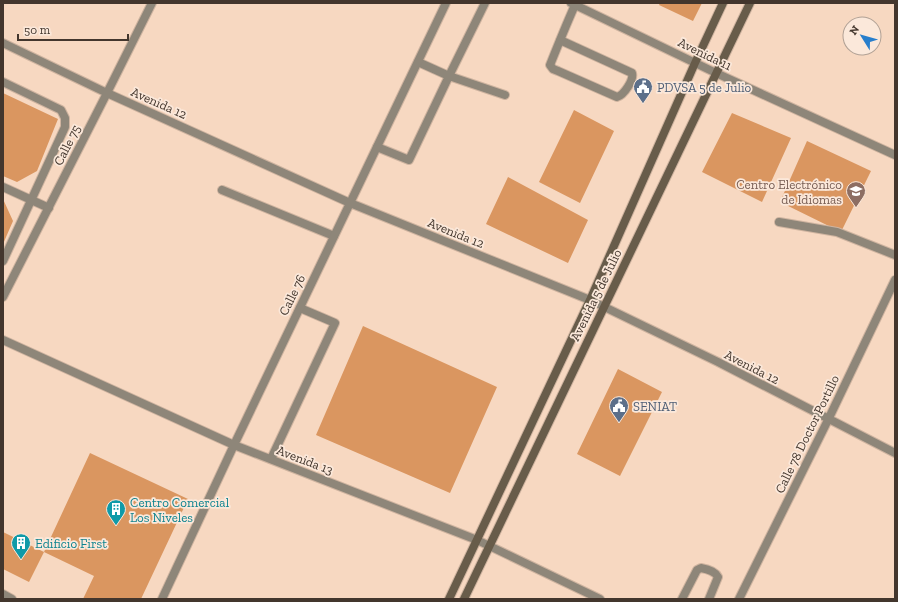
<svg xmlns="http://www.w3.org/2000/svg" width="898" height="602" viewBox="0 0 898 602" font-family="'Zilla Slab',serif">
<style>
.building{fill:#da9660}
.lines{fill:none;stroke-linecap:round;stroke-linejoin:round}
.service-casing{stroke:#cfb4a0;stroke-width:10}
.minor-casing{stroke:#cfb4a0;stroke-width:10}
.secondary-casing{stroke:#cfb4a0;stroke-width:10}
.service{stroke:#8e8679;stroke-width:8}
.minor{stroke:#8e8679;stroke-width:8}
.secondary{stroke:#685c4a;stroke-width:8}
.labels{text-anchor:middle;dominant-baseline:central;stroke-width:3.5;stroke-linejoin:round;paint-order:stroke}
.street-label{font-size:13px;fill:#43362d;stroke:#fbe8da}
.service-label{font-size:13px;fill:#4e5e75;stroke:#fbe8da;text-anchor:start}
.education-label{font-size:13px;fill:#785e54;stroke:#fbe8da;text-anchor:end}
.culture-label{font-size:13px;fill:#0d838f;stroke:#fbe8da;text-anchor:start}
</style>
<rect width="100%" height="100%" fill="#f7d8c1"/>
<path class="building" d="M 660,3 L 702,3 L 693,21 L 659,5 Z
M 3,93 L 58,119 L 37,171 L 17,182 L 3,176 Z
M 574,110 L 614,131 L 580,203 L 539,182 Z
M 732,113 L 791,138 L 762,202 L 702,172 Z
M 807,141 L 871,171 L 841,232 L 780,202 Z
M 508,177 L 588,220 L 568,263 L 486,224 Z
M 3,199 L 13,221 L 3,244 Z
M 363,326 L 497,387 L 450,493 L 316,435 Z
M 618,369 L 662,392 L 620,476 L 577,454 Z
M 90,453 L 188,499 L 141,599 L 83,599 L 94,576 L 44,552 Z
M 3,532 L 44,552 L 29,582 L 3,569 Z"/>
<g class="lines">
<g class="service-casing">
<path id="service" d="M 560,40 L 632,73 C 634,80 624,95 617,97 L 558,71 L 553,69 L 550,65 C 558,45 566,25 575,5
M 418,62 L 449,76 L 505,95
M 3,82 L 61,110 L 65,118 L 65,127 L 3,261
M 377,147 L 409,160 L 449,76 L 485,3
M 3,187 L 49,208
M 222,190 L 334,236
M 779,222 L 837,232 L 895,255
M 271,459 L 335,323 L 300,308
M 682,599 L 697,570 L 701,568 C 707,569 715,571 718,577 L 709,599"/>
</g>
<g class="minor-casing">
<path id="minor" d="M 571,3 L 716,73 L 895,155
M 3,43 L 107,93 L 350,203 L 590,300 L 718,362 L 895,453
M 3,297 L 107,93 L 152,3
M 3,340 L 234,445 L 477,540 L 600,599
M 3,594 L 12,599
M 162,599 L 234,445 L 446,3
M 739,599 L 828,420 L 895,280"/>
</g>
<g class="secondary-casing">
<path id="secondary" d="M 449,599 L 590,300 L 695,63 L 723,3
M 464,599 L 750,3"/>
</g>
<use href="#service" class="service"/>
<use href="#minor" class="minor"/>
<use href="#secondary" class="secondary"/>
</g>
<defs>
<g id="civic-pin" transform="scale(1)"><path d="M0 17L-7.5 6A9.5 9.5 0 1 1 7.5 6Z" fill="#5c6f8a" stroke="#fbe8da"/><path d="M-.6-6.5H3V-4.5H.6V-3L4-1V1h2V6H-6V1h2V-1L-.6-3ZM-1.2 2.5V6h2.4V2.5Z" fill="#fff"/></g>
<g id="school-pin" transform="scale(1)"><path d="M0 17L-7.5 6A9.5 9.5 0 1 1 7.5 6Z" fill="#8d6e63" stroke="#fbe8da"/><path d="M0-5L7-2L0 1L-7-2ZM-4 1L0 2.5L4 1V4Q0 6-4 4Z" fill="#fff"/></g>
<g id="building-pin" transform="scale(1)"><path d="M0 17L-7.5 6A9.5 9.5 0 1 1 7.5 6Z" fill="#0f9aa8" stroke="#fbe8da"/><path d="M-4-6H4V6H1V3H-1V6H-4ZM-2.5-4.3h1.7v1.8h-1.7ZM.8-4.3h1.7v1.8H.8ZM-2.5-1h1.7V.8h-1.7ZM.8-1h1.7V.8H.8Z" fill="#fff"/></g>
</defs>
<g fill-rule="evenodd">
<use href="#civic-pin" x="643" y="87"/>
<use href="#school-pin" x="856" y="191"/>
<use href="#civic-pin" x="619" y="406"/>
<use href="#building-pin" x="116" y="509"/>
<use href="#building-pin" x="21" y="543"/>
</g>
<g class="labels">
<g class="street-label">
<text transform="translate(705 54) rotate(26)">Avenida 11</text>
<text transform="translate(159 103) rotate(24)">Avenida 12</text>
<text transform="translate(67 145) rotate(-63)">Calle 75</text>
<text transform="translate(456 233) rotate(22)">Avenida 12</text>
<text transform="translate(292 295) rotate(-64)">Calle 76</text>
<text transform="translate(596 295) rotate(-64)">Avenida 5 de Julio</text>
<text transform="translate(752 367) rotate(27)">Avenida 12</text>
<text transform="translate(807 434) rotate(-64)">Calle 78 Doctor Portillo</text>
<text transform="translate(305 460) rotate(21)">Avenida 13</text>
</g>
<g class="service-label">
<text x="657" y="87">PDVSA 5 de Julio</text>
<text x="633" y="406">SENIAT</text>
</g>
<g class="education-label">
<text x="842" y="184">Centro Electrónico<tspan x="842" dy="15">de Idiomas</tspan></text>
</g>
<g class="culture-label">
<text x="130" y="502">Centro Comercial<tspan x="130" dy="15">Los Niveles</tspan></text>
<text x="35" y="543">Edificio First</text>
</g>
</g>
<rect width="898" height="602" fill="none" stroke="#43362d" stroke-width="8"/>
<g transform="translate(862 36) rotate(307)"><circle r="19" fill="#fbe8da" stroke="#b1a195"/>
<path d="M0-3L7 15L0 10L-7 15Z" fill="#277ecc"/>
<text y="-6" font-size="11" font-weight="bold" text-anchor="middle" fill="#43362d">N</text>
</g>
<path d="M18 34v6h110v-6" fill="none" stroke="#43362d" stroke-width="2"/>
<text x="24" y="34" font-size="12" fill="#43362d" stroke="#fbe8da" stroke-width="3" paint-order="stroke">50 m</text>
</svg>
